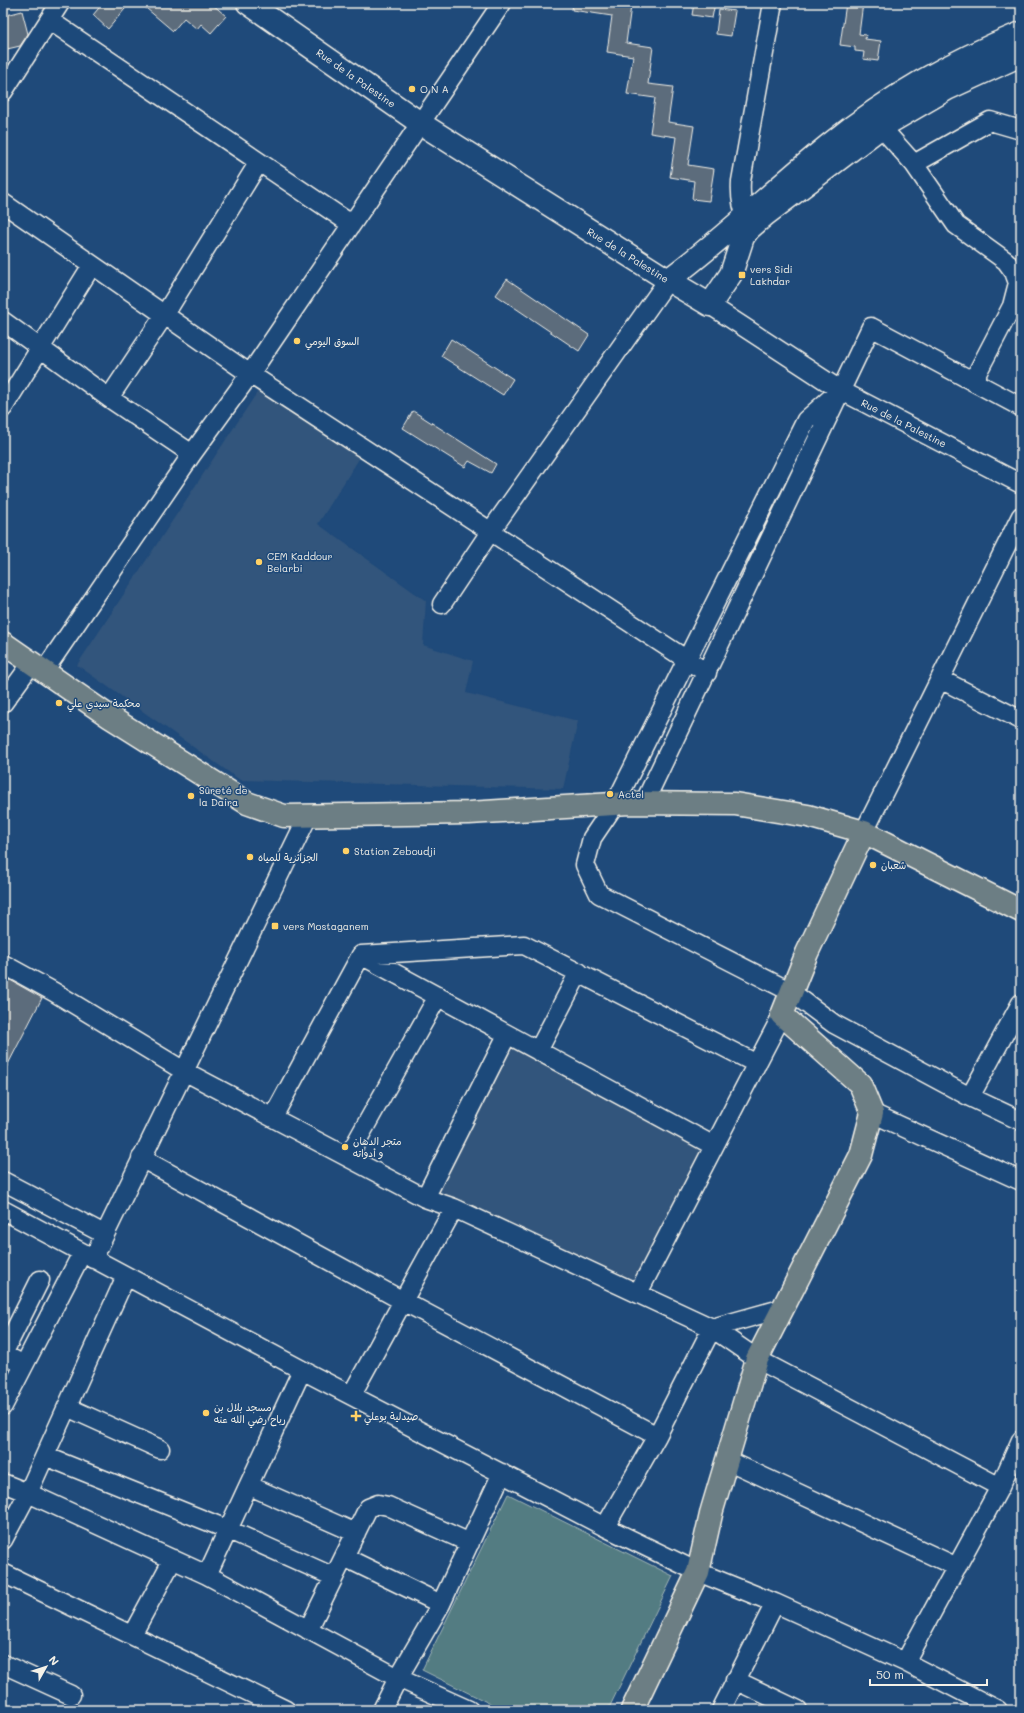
<svg xmlns="http://www.w3.org/2000/svg" width="1024" height="1713" viewBox="0 0 1024 1713" font-family="Mali,'Playpen Sans Arabic',sans-serif">
<style>
.built{fill:#31547b}
.green{fill:#527b82;stroke:#a3b6b5}
.building{fill:#5c6c7c;stroke:#f4f1e8}
.lines{fill:none;stroke-linecap:round;stroke-linejoin:round}
.street-casing{stroke:#f4f1e8;stroke-width:21}
.secondary-casing{stroke:#f4f1e8;stroke-width:25}
.primary-casing{stroke:#f4f1e8;stroke-width:25}
.street{stroke:#1f4a7a;stroke-width:18}
.secondary{stroke:#1f4a7a;stroke-width:22}
.primary{stroke:#6c7e84;stroke-width:22}
.poi-dot{fill:#ffd166;stroke:#1f4a7a;stroke-width:1.5}
.labels{text-anchor:middle;dominant-baseline:central;stroke-width:3;stroke-linejoin:round;paint-order:stroke}
.street-label{font-size:10px;fill:#f4f1e8;stroke:#1f4a7a}
.poi-label{font-size:10px;fill:#f4f1e8;stroke:#1f4a7a;text-anchor:start}
</style>
<rect width="100%" height="100%" fill="#1f4a7a"/>
<filter id="ink" filterUnits="userSpaceOnUse"><feTurbulence type="fractalNoise" baseFrequency=".025" numOctaves="2"/><feDisplacementMap in="SourceGraphic" scale="8" xChannelSelector="R" yChannelSelector="G"/><feConvolveMatrix kernelMatrix="1 2 1 2 8 2 1 2 1" color-interpolation-filters="sRGB"/></filter>
<g filter="url(#ink)">
<path class="built" d="M 262,385 L 364,451 L 318,524 L 426,601 L 423,645 L 473,661 L 466,693 L 578,721 L 563,789 L 240,780 L 77,665 Z
M 507,1035 L 714,1146 L 630,1289 L 430,1186 Z"/>
<path class="green" d="M 508,1494 L 673,1576 L 608,1710 L 503,1710 L 422,1670 Z"/>
<path class="building" d="M 103,3 L 130,3 L 108,29 L 93,15 Z
M 140,3 L 211,3 L 226,16 L 211,33 L 201,24 L 197,29 L 184,18 L 173,31 Z
M 573,3 L 611,3 L 631,6 L 626,43 L 653,47 L 648,84 L 673,87 L 668,122 L 694,126 L 688,165 L 714,169 L 709,201 L 692,199 L 694,181 L 670,177 L 676,137 L 650,133 L 655,98 L 627,94 L 633,56 L 607,52 L 612,16 L 572,10 Z
M 694,3 L 715,3 L 712,18 L 692,15 Z
M 846,3 L 863,3 L 859,34 L 866,35 L 865,39 L 881,41 L 878,61 L 863,59 L 864,52 L 855,51 L 855,47 L 840,45 Z
M 719,9 L 735,11 L 731,36 L 716,34 Z
M 22,11 L 28,34 L 20,46 L 3,50 L 3,16 Z
M 507,279 L 589,335 L 579,351 L 496,295 Z
M 451,339 L 513,379 L 503,395 L 441,356 Z
M 413,411 L 496,464 L 491,473 L 469,461 L 465,467 L 403,428 Z
M 3,976 L 42,998 L 3,1074 Z"/>
<g class="lines">
<g class="street-casing">
<path id="street" d="M 49,20 L 351,224
M 3,92 L 60,3
M 873,118 L 914,164 L 956,225 L 1006,261 L 1014,272 L 1018,283 L 1012,306 L 973,381
M 914,164 L 990,121 L 1021,130
M 3,203 L 250,374 L 707,673
M 752,226 C 742,212 740,198 741,181 L 773,3
M 710,305 L 840,390 L 1021,484
M 3,321 L 109,398 L 192,454
M 840,390 L 806,420 L 615,804 L 592,838 L 585,865 L 599,894 L 791,992 L 834,1024 L 970,1097 L 1021,1121
M 109,398 L 165,314 L 259,162
M 3,408 L 92,265
M 442,604 L 490,532 L 668,280
M 44,671 L 192,454 L 250,374 L 502,3
M 940,679 L 1021,720
M 3,703 L 32,663
M 644,803 L 871,327 L 1021,407
M 864,832 L 1021,516
M 361,955 L 524,945 L 757,1064
M 3,964 L 54,992 L 184,1071 L 425,1198 L 454,1208 L 712,1328 L 757,1359 L 1000,1487
M 538,1051 L 579,972
M 970,1097 L 1021,1003
M 872,1113 L 1021,1181
M 273,1117 L 361,955 L 714,1146
M 348,1157 L 438,996
M 141,1158 L 403,1301 L 657,1436
M 3,1181 L 104,1234
M 425,1198 L 507,1035
M 3,1210 L 302,1370 L 605,1527 L 698,1572 L 775,1603 L 905,1662 L 998,1710
M 93,1259 L 308,816
M 638,1293 L 782,1015
M 24,1365 L 3,1354 L 40,1280
M 352,1394 L 454,1208
M 3,1406 L 82,1253
M 67,1407 L 160,1449
M 45,1456 L 229,1530 L 334,1577
M 727,1460 L 957,1567
M 3,1483 L 28,1493 L 126,1276
M 250,1486 L 356,1533
M 605,1527 L 657,1436 L 712,1328 L 784,1308
M 3,1540 L 28,1493 L 207,1575 L 398,1678 L 469,1710
M 344,1557 L 441,1604
M 3,1573 L 286,1710
M 207,1575 L 302,1370
M 308,1630 L 368,1508 L 378,1504 L 388,1506 L 470,1543
M 132,1635 L 173,1559
M 905,1662 L 1000,1487 L 1021,1440
M 3,1664 L 71,1695
M 735,1680 L 798,1710
M 382,1710 L 398,1678 L 441,1604 L 502,1473
M 721,1710 L 775,1603"/>
</g>
<g class="secondary-casing">
<path id="secondary" d="M 248,3 L 420,123 L 668,280 L 710,305 L 731,274 L 743,237 L 749,229 L 765,215 L 880,128 L 947,89 L 1021,55
M 668,280 C 725,238 775,188 830,144 C 890,96 950,62 1021,33"/>
</g>
<g class="primary-casing">
<path id="primary" d="M 3,643 L 110,717 L 247,803 L 284,816 L 469,813 L 629,803 L 735,804 L 808,816 L 864,832 L 1021,911
M 632,1710 L 698,1572 L 712,1510 L 757,1359 L 861,1155 L 872,1113 L 860,1084 L 782,1015 L 807,953 L 864,832"/>
</g>
<use href="#street" class="street"/>
<use href="#secondary" class="secondary"/>
<use href="#primary" class="primary"/>
</g>
</g>
<g class="poi-dot">
<circle cx="412" cy="89" r="4"/>
<rect x="738" y="271" width="8" height="8" rx="2"/>
<circle cx="297" cy="341" r="4"/>
<circle cx="259" cy="562" r="4"/>
<circle cx="59" cy="703" r="4"/>
<circle cx="610" cy="794" r="4"/>
<circle cx="191" cy="796" r="4"/>
<circle cx="346" cy="851" r="4"/>
<circle cx="250" cy="857" r="4"/>
<circle cx="873" cy="865" r="4"/>
<rect x="271" y="922" width="8" height="8" rx="2"/>
<circle cx="345" cy="1147" r="4"/>
<circle cx="206" cy="1413" r="4"/>
<path d="M354 1410h4v4h4v4h-4v4h-4v-4h-4v-4h4z"/>
</g>
<g class="labels">
<g class="street-label">
<text transform="translate(356 78) rotate(35)">Rue de la Palestine</text>
<text transform="translate(628 255) rotate(32)">Rue de la Palestine</text>
<text transform="translate(904 423) rotate(27)">Rue de la Palestine</text>
</g>
<g class="poi-label">
<text x="420" y="89">O N A</text>
<text x="750" y="269">vers Sidi<tspan x="750" dy="12">Lakhdar</tspan></text>
<text x="305" y="341">السوق اليومي</text>
<text x="267" y="556">CEM Kaddour<tspan x="267" dy="12">Belarbi</tspan></text>
<text x="67" y="703">محكمة سيدي علي</text>
<text x="199" y="790">Sûreté de<tspan x="199" dy="12">la Daira</tspan></text>
<text x="618" y="794">Actel</text>
<text x="354" y="851">Station Zeboudji</text>
<text x="258" y="857">الجزائرية للمياه</text>
<text x="881" y="865">شعبان</text>
<text x="283" y="926">vers Mostaganem</text>
<text x="353" y="1141">متجر الدهان<tspan x="353" dy="12">و أدواته</tspan></text>
<text x="214" y="1407">مسجد بلال بن<tspan x="214" dy="12">رباح رضي الله عنه</tspan></text>
<text x="364" y="1416">صيدلية بوعلي</text>
</g>
</g>
<rect width="1024" height="1713" fill="none" stroke="#1f4a7a" stroke-width="16"/>
<rect x="8" y="8" width="1008" height="1697" fill="none" stroke="#f4f1e8" stroke-width="1.5" filter="url(#ink)"/>
<g transform="translate(46 1667) rotate(51)" stroke="#1f4a7a" stroke-width="3" paint-order="stroke">
<path d="M0-3L7 15L0 10L-7 15Z" fill="#f4f1e8"/>
<text y="-6" font-size="11" font-weight="bold" text-anchor="middle" fill="#f4f1e8">N</text>
</g>
<path d="M870 1679v6h117v-6" fill="none" stroke="#f4f1e8" stroke-width="2"/>
<text x="876" y="1679" font-size="12" fill="#f4f1e8" stroke="#1f4a7a" stroke-width="3" paint-order="stroke">50 m</text>
</svg>
